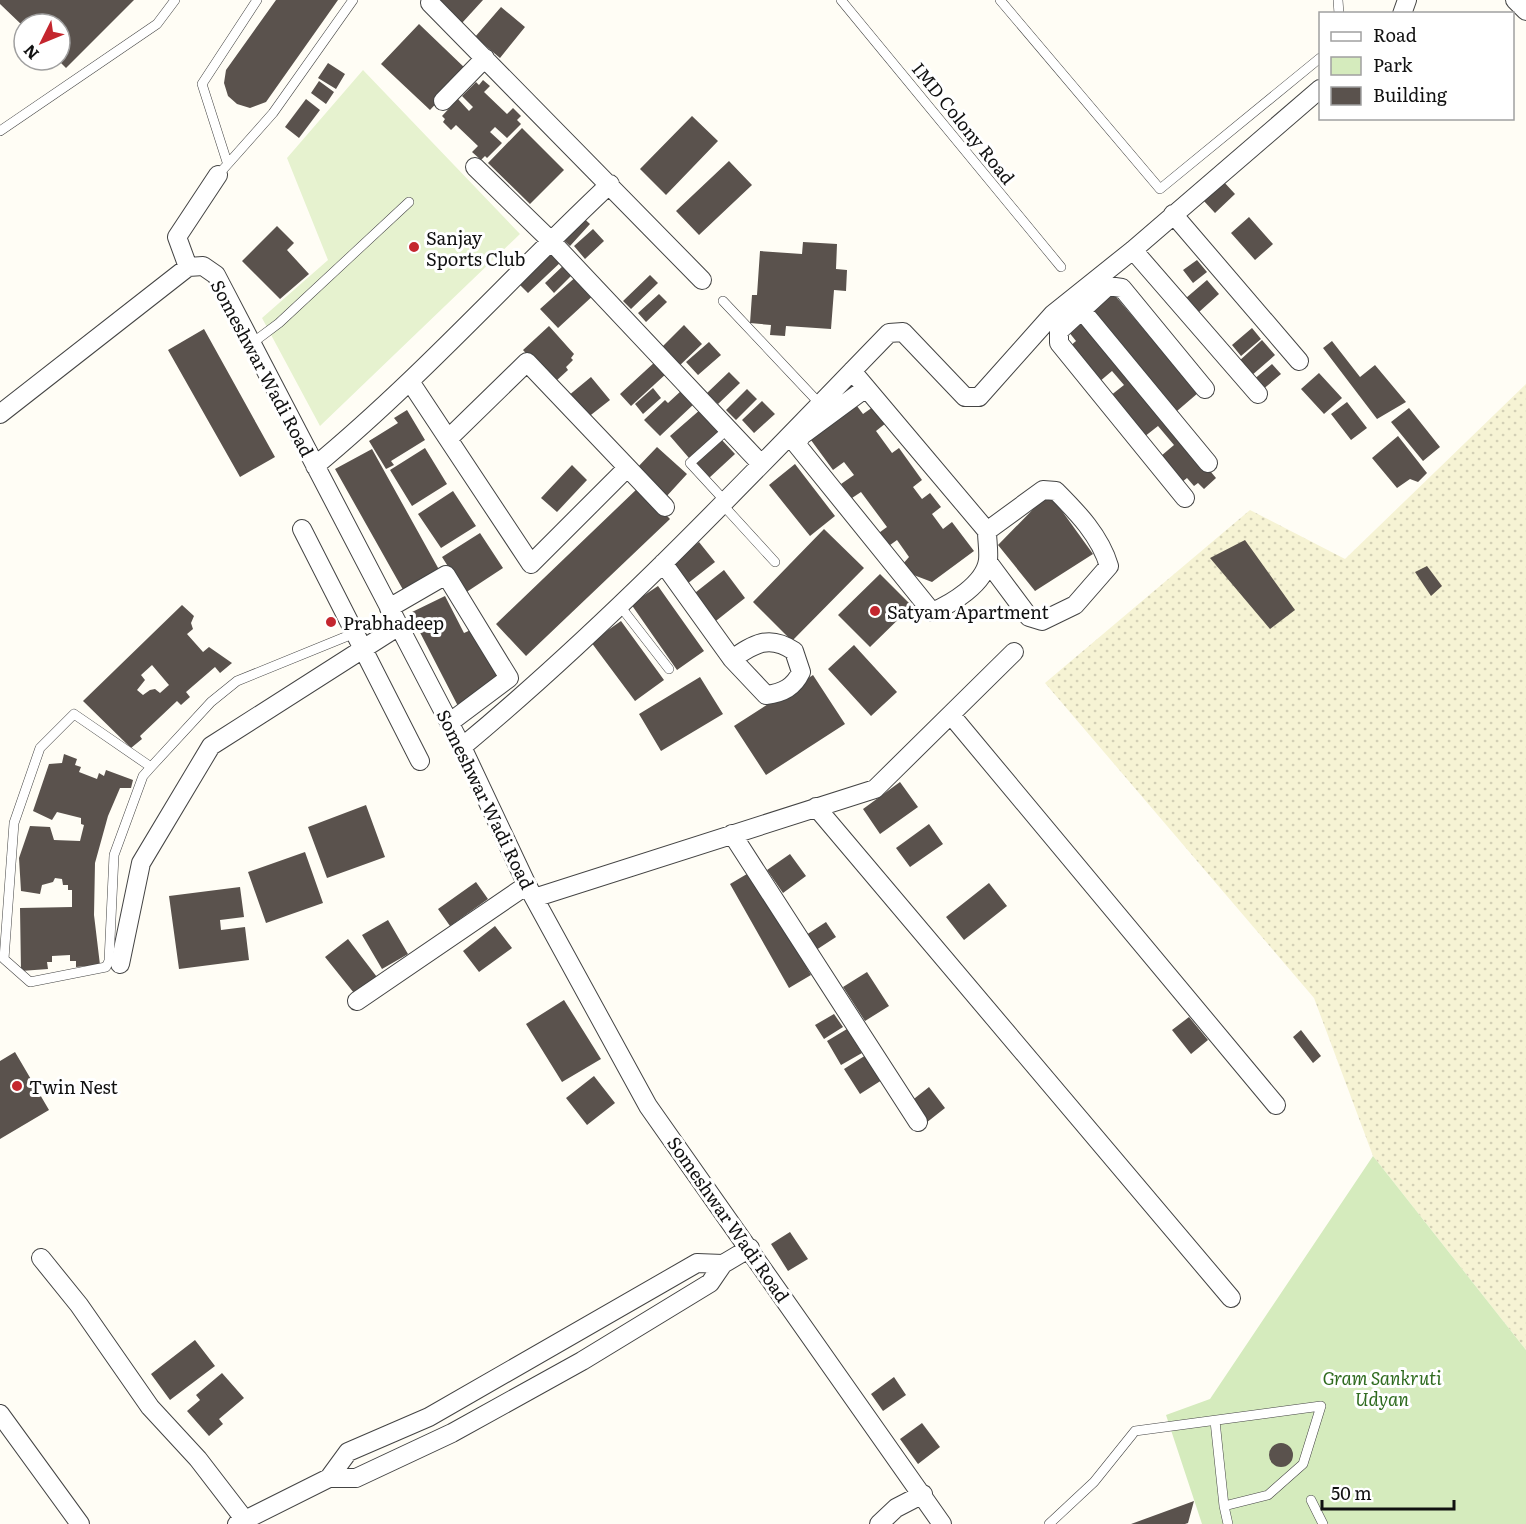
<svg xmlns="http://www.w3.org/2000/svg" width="1526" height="1524" viewBox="0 0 1526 1524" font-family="Literata,serif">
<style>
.farmland{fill:url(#farmland-dots)}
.park{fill:#d5ebbd}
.pitch{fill:#e6f2cf}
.building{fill:#5a524d;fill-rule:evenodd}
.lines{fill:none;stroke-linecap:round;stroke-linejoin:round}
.lane-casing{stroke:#444;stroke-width:10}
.street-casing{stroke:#444;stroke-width:20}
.lane{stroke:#fff;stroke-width:9}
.street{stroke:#fff;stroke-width:18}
.poi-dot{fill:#c4262e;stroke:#fff;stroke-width:2}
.labels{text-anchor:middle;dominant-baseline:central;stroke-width:6;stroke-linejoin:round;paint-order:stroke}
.street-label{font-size:18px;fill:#111;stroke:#fff}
.poi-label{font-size:18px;fill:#111;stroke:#fff;text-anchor:start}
.park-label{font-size:18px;font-style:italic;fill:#2f6b1f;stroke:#fff}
</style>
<defs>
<pattern id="farmland-dots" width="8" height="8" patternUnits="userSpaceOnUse" patternTransform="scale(1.5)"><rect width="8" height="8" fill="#f6f3d4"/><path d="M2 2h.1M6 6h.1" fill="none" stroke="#d2cfb5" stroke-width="1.8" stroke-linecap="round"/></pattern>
</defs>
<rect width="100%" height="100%" fill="#fffdf5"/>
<path class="farmland" d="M 1526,384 L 1526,1350 L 1373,1156 L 1314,998 L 1045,683 L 1250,510 L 1345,559 Z"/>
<path class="park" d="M 1373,1156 L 1526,1350 L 1526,1524 L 1202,1524 L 1166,1415 L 1210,1399 Z"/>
<path class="pitch" d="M 363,70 L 520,234 L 320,426 L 262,318 L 328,260 L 287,158 Z"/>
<path class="building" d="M 0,0 L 134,0 L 66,68 L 58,60 L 60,60 L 60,24 L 24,24 L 24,27 L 0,4 Z
M 276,0 L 338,0 L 266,102 L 250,108 L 237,104 L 228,96 L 224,83 L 226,70 Z
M 436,0 L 483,0 L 462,23 Z
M 501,7 L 525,27 L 500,58 L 475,37 Z
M 419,24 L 467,70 L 430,110 L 381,64 Z
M 328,63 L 345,74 L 336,89 L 318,78 Z
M 483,80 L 490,86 L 484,92 L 507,114 L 513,108 L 521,116 L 517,120 L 521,124 L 507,138 L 495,127 L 490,132 L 502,143 L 487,158 L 485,156 L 481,160 L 472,152 L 478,146 L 456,125 L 451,130 L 443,122 L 445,119 L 442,116 L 458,99 L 469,111 L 473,107 L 462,96 L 476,82 L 479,85 Z
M 319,81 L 334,92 L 326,104 L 311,93 Z
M 306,99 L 320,110 L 299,138 L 285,127 Z
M 692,116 L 718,141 L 666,195 L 640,169 Z
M 522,128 L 564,170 L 530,204 L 488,163 Z
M 729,161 L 752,185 L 699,235 L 676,211 Z
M 1223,181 L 1235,194 L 1215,213 L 1203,200 Z
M 579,214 L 590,224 L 570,246 L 558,235 Z
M 1249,217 L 1273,244 L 1255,260 L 1231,233 Z
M 277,226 L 294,243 L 287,250 L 309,274 L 280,299 L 242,261 Z
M 593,229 L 604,241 L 585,259 L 574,246 Z
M 803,242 L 837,244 L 836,269 L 847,270 L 846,291 L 834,290 L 831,329 L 786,326 L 785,336 L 770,335 L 771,325 L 750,323 L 752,295 L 757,295 L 760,251 L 802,254 Z
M 550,247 L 563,260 L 528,293 L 515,280 Z
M 1197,260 L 1207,272 L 1193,283 L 1183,270 Z
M 566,263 L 575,272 L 554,293 L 545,283 Z
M 579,274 L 596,293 L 558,328 L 540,309 Z
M 650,275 L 658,283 L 631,309 L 623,301 Z
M 1207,280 L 1219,294 L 1199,312 L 1186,298 Z
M 1112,292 L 1198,393 L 1177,411 L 1091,310 Z
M 659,294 L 667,302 L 646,322 L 638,313 Z
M 1082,319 L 1216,478 L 1204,489 L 1198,483 L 1194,486 L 1187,478 L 1182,482 L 1161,456 L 1174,445 L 1158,426 L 1144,437 L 1110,396 L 1124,385 L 1112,371 L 1099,382 L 1069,347 L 1076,341 L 1068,331 Z
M 684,325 L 702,344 L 676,369 L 658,351 Z
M 549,326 L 574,354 L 571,358 L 573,360 L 566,367 L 568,370 L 556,381 L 549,379 L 523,350 Z
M 1252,328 L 1261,339 L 1241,356 L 1232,345 Z
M 204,329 L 275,457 L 240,477 L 168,350 Z
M 1262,340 L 1275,355 L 1251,376 L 1238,362 Z
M 1332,341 L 1360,377 L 1375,365 L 1406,402 L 1377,419 L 1323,348 Z
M 709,342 L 721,355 L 698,375 L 686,362 Z
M 656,361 L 667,373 L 631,406 L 620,394 Z
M 1272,364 L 1281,374 L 1261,391 L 1252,381 Z
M 729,372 L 740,383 L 718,404 L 707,393 Z
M 1319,373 L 1342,398 L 1324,414 L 1301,389 Z
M 591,377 L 610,400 L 587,418 L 568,396 Z
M 653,388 L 661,398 L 643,414 L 635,404 Z
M 747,389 L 757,399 L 736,420 L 726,410 Z
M 682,390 L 695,403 L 660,436 L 644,420 L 665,400 L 668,403 Z
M 762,401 L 775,414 L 754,433 L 742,420 Z
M 854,402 L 863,414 L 873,407 L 886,423 L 876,431 L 892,453 L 899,448 L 922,480 L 913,487 L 922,499 L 930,493 L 941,507 L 932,514 L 943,529 L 952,522 L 974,551 L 932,582 L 911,574 L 902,565 L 909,557 L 897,540 L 886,548 L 876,535 L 887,527 L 861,492 L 852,498 L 841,484 L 854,475 L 844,462 L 833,470 L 808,436 Z
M 1347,402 L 1367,428 L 1351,440 L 1331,414 Z
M 1409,408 L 1440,447 L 1423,461 L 1391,422 Z
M 701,409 L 720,431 L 689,458 L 670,436 Z
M 407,410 L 425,440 L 391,461 L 394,465 L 386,469 L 369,441 L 398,423 L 394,418 Z
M 1398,436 L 1427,473 L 1418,482 L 1410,479 L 1397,488 L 1372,458 Z
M 721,439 L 735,454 L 709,478 L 695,464 Z
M 657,447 L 687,474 L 665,498 L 635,470 Z
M 425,448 L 447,484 L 412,506 L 390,470 Z
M 372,449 L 442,575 L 406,595 L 335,469 Z
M 795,464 L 835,516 L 810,536 L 769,485 Z
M 572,465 L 587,480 L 557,512 L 541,498 Z
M 639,487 L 670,519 L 526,656 L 496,624 Z
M 453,491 L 476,526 L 441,548 L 418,514 Z
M 1049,493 L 1093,554 L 1035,591 L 998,545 Z
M 824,529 L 864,568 L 792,641 L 753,602 Z
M 480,533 L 503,568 L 465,593 L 442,557 Z
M 1245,540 L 1295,610 L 1270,629 L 1210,558 Z
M 699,542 L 715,562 L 687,584 L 671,564 Z
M 1427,566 L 1442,586 L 1431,596 L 1415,572 Z
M 724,570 L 745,598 L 712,624 L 691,596 Z
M 880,574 L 912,606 L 870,647 L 838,615 Z
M 658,586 L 704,651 L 677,670 L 631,604 Z
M 445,596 L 464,633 L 475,628 L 499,675 L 460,710 L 410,613 Z
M 182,605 L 194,616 L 191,623 L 193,629 L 187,634 L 203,652 L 209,647 L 232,663 L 220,673 L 215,667 L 186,692 L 190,697 L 181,705 L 177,701 L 140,736 L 142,739 L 131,748 L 83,701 ZM 152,665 L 169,685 L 160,693 L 155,689 L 150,690 L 143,695 L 137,690 L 145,680 L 141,675 Z
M 621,621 L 664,680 L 635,701 L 591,642 Z
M 854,645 L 897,692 L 871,716 L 828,669 Z
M 813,675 L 845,724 L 766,775 L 734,726 Z
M 700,677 L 723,714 L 661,751 L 639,714 Z
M 64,754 L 77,759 L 75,765 L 81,767 L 79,772 L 97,779 L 99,773 L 104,776 L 106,770 L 133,780 L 131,788 L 120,788 L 108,816 L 95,863 L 94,915 L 100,965 L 76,967 L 76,961 L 70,961 L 70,955 L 52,956 L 52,962 L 47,962 L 48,969 L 21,971 L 20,908 L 72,907 L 72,890 L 68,890 L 68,885 L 63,885 L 62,879 L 55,878 L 53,882 L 42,885 L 40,894 L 21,891 L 19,858 L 30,826 L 50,827 L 54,840 L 80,841 L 84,825 L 81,824 L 81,818 L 57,812 L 52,820 L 33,811 L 49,764 L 62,763 Z
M 900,782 L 918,807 L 880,834 L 863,809 Z
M 366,805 L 385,857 L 327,878 L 308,827 Z
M 929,824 L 943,844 L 910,867 L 896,848 Z
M 305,852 L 323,903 L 266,923 L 248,872 Z
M 790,854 L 806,876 L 783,893 L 767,870 Z
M 752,871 L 811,975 L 789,988 L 730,884 Z
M 476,882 L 488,899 L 450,926 L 438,909 Z
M 989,883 L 1007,906 L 964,940 L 946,917 Z
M 240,887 L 244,917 L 220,920 L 221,930 L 245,927 L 249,960 L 179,969 L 169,896 Z
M 388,920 L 408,954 L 382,969 L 362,935 Z
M 826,922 L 836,937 L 813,952 L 803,937 Z
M 495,926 L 512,948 L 479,972 L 463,951 Z
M 348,939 L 380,981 L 358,998 L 325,957 Z
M 867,972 L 889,1006 L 865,1021 L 843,987 Z
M 564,1000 L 601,1059 L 562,1082 L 526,1024 Z
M 834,1014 L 843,1027 L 824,1039 L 815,1025 Z
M 1189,1017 L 1208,1040 L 1191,1054 L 1172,1030 Z
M 847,1029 L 862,1053 L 841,1065 L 827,1041 Z
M 1301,1030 L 1321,1056 L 1313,1063 L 1293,1037 Z
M 15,1052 L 49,1110 L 0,1139 L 0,1061 Z
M 866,1055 L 882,1080 L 860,1094 L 844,1069 Z
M 594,1076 L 615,1103 L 587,1125 L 566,1098 Z
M 929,1087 L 945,1108 L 926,1123 L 910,1102 Z
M 790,1232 L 808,1259 L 788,1271 L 771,1244 Z
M 195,1340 L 215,1366 L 170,1400 L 151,1374 Z
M 222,1373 L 244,1398 L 219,1419 L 223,1424 L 209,1436 L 187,1411 L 200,1400 L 196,1395 Z
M 894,1377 L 906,1395 L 883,1411 L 871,1394 Z
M 922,1423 L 940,1447 L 918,1464 L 900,1439 Z
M1269 1455a12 12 0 1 1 24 0a12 12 0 1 1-24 0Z
M 1194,1501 L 1188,1523 L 1185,1524 L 1131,1524 Z"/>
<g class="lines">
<g class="lane-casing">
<path id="lane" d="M 841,0 L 1061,267
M 1000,0 L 1160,189 L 1320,58
M 1338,0 L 1339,14
M 0,131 L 157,24 L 175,0
M 227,162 L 202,84 L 257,0
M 218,175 L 273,113 L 353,0
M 723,301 L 820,404
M 251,344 L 279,323 L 409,202
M 725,501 L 690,463 L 728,429
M 722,504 L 775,562
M 620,606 L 669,669
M 151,767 L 74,714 L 40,748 L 14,823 L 4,959 L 30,982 L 106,967 L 109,961 L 114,855 L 143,776 L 151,767 L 211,702 L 237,681 L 355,633
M 1311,1500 L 1323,1524
M 1224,1506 L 1228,1524
M 1049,1524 L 1094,1482 L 1135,1431 L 1321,1406 L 1303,1464 L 1268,1495 L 1224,1506 L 1215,1421"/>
</g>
<g class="street-casing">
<path id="street" d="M 1515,0 L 1526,11
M 430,3 L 702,280
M 1402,14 L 1407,0
M 443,101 L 485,58
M 475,167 L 550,240 L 761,464
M 1173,214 L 1299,361
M 1133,250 L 1258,394
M 188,267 L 177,237 L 218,175
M 1075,302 L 1208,463
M 852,371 L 987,531 C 987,540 989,551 988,560 C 985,584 951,604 932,612 L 797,445 L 801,436 L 866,388
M 411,383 L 531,564 L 627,468
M 0,414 L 188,267 L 203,266 L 216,275 L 462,747 L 527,885 L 648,1106 L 942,1524
M 448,439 L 527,362 L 665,507
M 315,466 C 420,379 511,277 610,184
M 1185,498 L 1059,343 L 1059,331 L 1108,286 L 1122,288 L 1205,389
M 302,529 L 420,761
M 987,531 L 1043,490 L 1056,491 C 1078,513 1100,536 1109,566 L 1075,605 L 1042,621 L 1029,617 L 988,562
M 663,563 L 732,659 L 766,695 C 783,693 794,687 801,672 L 794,651 C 769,634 754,644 732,659
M 389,608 L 446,575 L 509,678 L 449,723
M 951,715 L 1276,1105
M 462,747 C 615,620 751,475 889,333 L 903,332 L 965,397 L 979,397 L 1053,314 L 1133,250 L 1320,89
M 816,807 L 1231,1298
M 732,834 L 918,1122
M 534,898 L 875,789 L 1014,652
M 120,964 L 141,863 L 211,746 L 399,626
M 357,1001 L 527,885
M 41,1258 L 79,1305 L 150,1407 L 198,1459 L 248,1524
M 0,1414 L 80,1524
M 329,1478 L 348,1452 L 429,1417 L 697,1263 L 723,1264
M 237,1524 L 329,1478 L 356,1478 L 452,1433 L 582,1361 L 710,1283 L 723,1264 L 750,1248
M 879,1524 L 896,1508 L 923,1494"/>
</g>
<use href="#lane" class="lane"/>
<use href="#street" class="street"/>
</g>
<g class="poi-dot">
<circle cx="414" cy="247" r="6"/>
<circle cx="875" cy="611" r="6"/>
<circle cx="331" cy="622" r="6"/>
<circle cx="17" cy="1086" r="6"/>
</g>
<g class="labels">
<g class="street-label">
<text transform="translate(964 123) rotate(51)">IMD Colony Road</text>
<text transform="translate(263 368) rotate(62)">Someshwar Wadi Road</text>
<text transform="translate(486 799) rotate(64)">Someshwar Wadi Road</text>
<text transform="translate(729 1219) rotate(55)">Someshwar Wadi Road</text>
</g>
<g class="poi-label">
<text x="426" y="237">Sanjay<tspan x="426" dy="21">Sports Club</tspan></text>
<text x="887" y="611">Satyam Apartment</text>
<text x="343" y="622">Prabhadeep</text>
<text x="29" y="1086">Twin Nest</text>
</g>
<g class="park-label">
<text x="1382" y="1377">Gram Sankruti<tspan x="1382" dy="21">Udyan</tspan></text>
</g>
</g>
<rect x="1319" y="12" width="195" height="108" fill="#ffffff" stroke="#a0a0a0" stroke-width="1.5"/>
<rect x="1331" y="32" width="30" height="9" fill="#ffffff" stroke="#a0a0a0" stroke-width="1.5"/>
<text x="1373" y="42" font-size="18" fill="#111111">Road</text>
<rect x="1331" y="57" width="30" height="18" fill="#d5ebbd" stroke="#a0a0a0" stroke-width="1.5"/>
<text x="1373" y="72" font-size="18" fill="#111111">Park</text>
<rect x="1331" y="87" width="30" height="18" fill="#5a524d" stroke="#a0a0a0" stroke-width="1.5"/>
<text x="1373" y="102" font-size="18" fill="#111111">Building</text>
<g transform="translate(42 42) rotate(227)"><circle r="28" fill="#ffffff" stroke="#a0a0a0" stroke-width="1.5"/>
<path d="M0-4.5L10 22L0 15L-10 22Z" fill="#c4262e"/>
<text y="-9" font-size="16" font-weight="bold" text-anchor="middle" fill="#111111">N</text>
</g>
<path d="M1322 1500v9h132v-9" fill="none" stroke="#111111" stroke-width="3"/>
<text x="1331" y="1500" font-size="18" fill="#111111" stroke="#ffffff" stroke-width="4.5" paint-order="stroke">50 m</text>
</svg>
